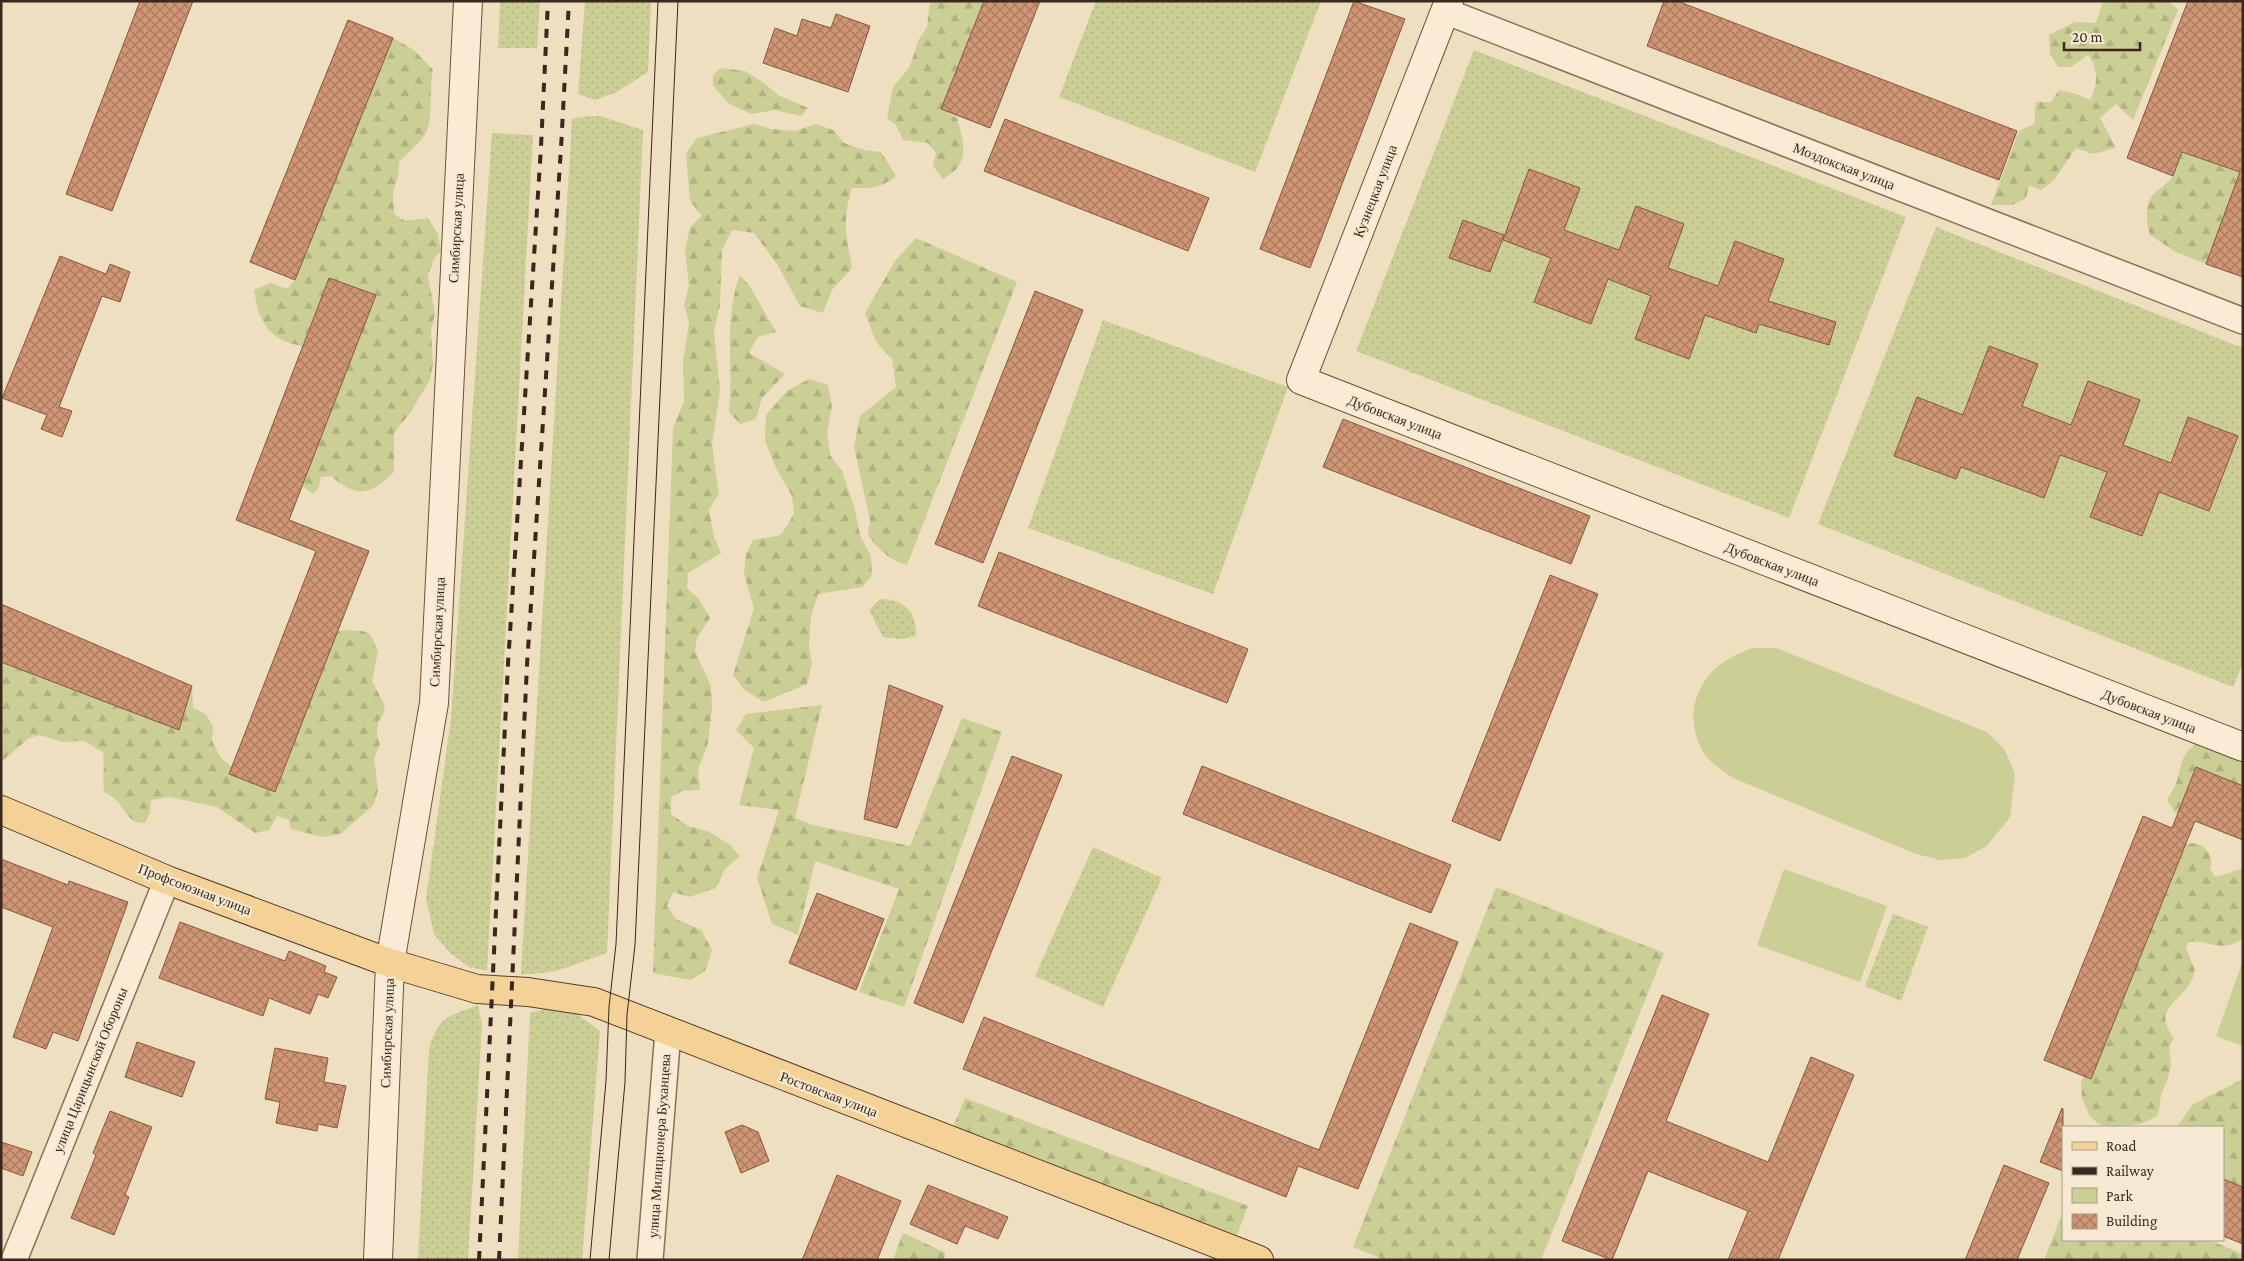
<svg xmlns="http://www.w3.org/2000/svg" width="2244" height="1261" viewBox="0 0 2244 1261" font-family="'Crimson Pro',serif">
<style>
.green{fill:url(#green-dots)}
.forest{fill:url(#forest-firs)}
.pitch{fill:#cbce95}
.building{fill:url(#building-cross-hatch);stroke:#89563d}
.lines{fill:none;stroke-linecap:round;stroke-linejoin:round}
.street-casing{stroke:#896f58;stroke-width:28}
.secondary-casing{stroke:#6b503b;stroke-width:30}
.primary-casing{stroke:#573d2c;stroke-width:30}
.street{stroke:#faecd4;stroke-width:25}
.secondary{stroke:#faecd4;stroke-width:28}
.primary{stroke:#f4d197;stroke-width:28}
.tram{stroke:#38281d;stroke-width:1}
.rail{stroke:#38281d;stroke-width:4;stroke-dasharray:9 9;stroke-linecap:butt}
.labels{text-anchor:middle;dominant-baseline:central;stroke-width:4.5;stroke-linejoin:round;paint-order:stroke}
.street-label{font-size:14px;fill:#38281d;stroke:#f6e9d1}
</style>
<defs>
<pattern id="green-dots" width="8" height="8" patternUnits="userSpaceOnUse" patternTransform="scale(1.25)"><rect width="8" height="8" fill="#cbce95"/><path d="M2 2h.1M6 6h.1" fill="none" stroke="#afb180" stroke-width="1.8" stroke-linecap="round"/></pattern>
<pattern id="forest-firs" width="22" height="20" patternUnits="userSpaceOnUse" patternTransform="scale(1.25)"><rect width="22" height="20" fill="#cbce95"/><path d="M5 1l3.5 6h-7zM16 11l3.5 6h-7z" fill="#afb180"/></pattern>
<pattern id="building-cross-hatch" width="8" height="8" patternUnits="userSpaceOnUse" patternTransform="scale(1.25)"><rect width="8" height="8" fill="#cf9575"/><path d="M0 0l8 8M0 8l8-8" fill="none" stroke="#a97a5f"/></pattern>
</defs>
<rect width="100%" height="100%" fill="#efdfc1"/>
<path class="green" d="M 500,1 L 540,1 L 537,48 L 498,48 Z
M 585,1 L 651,1 L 648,72 L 615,93 L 594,100 L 578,94 Z
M 1096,1 L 1321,1 L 1255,172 L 1059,97 Z
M 1474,50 L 1906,217 L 1789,518 L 1356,351 Z
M 590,116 L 600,116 L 643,130 L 607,953 C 574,964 557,975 521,974 L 572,119 Z
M 492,133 L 533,135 L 487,971 L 469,967 L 450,953 L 434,934 L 426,899 L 451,718 Z
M 1936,227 L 2243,348 L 2243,663 L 2233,687 L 1818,524 Z
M 1103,320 L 1288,387 L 1213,594 L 1028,528 Z
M 880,599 C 904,599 917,612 916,636 L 901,639 L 883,637 L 869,610 Z
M 1093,847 L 1162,878 L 1103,1007 L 1035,976 Z
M 1893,914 L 1928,927 L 1901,1001 L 1865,986 Z
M 478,1005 L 482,1025 L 468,1260 L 418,1260 L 429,1050 C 438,1016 448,1017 478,1005 Z
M 551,1007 L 577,1014 L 600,1031 L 582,1260 L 518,1260 L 530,1013 Z"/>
<path class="forest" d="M 930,1 L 984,1 L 941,109 L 957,118 C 964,144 971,164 943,179 L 933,166 L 936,153 L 928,143 L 903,140 L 896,125 L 887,119 L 893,87 L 909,68 L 919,39 L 927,27 Z
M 2103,1 L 2168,1 L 2178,10 L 2133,120 L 2116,104 L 2100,118 L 2116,148 L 2092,154 L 2076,148 L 2054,180 L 2041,190 L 2029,185 L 2026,198 L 2012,205 L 1991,205 L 2019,131 L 2034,124 L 2036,102 L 2051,102 L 2059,90 L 2076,94 L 2090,100 C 2098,85 2099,70 2088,55 L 2071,67 L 2058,67 L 2050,54 L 2049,35 L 2075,22 L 2096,23 Z
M 2241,1 L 2211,162 L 2243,173 L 2206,264 L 2176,252 L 2150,235 C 2147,224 2144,206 2152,196 C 2158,188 2167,185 2173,176 Z
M 393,38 L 414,50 L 433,70 C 429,86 433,121 426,133 C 421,142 406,154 399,162 L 398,177 L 393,191 L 394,214 L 405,221 L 428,218 L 438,234 L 441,251 L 435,257 L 428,275 L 435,314 L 431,331 L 433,364 L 430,380 L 410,413 L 394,433 L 394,472 C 370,495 358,499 331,476 L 321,477 L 318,489 L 313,494 L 302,486 L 376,295 L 329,278 L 302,346 C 268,340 259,322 254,290 L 271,283 L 287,289 L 295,280 Z
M 721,68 L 745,71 L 763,82 L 778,95 L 808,108 L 801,116 L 775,110 L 751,114 L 728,103 L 713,85 L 713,75 Z
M 754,124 L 772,129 L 795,131 L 816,124 L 833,130 L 844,143 L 864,150 L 881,152 L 896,176 C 880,189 871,188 852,188 C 842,219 846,236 852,268 L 832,290 L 823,313 L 800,306 L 777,264 L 754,233 L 732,230 L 722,250 L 720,305 L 714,331 L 720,391 L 712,444 L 719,494 L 709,509 L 714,537 L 721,553 L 688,573 L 687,588 L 699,599 L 710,618 L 697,638 L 695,651 L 711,686 L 712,707 L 708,743 L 698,770 L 700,790 L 682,791 L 671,797 L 671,814 L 688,826 L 707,831 L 729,844 L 740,856 L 725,869 L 716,888 L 689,897 L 673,892 L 667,906 L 676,919 L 701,930 L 712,950 L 705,971 L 690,980 L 653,973 L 673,428 L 684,401 L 683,360 L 689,323 L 684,305 L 689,286 L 685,250 L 690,227 L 702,216 L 690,201 L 686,153 L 697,138 Z
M 916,238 L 1017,282 L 907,565 C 889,560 879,550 868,535 L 870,520 L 854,447 L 860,416 L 896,387 L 892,359 L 876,342 L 865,313 L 895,261 Z
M 740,275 L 749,285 L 776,332 L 758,337 L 749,353 L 785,374 L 762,398 L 756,419 L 740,424 L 729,412 C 734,367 723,318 740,275 Z
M 809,379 L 828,385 L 832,407 L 827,432 L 830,455 L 842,471 L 855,510 L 860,535 L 871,557 L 872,576 L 862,587 L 818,594 L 811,617 L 809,646 L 812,664 L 807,684 L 764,702 L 744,690 L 733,675 L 754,608 L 744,574 L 746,554 L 753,540 L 781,535 L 794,514 L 792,496 L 776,468 L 765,441 L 766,415 L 787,391 Z
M 347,630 L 362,631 L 370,634 L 378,651 L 372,681 L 385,706 L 383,715 L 378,722 L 377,735 L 380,744 L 374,759 L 378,790 L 374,804 L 366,812 L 340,834 L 322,837 L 291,829 L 289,820 L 277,816 L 269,830 L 255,833 L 217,807 L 170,797 L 151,800 L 150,813 L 145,823 C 127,823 126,809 115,799 C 112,796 107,794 104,792 C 102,778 105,766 103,752 L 84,741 L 62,742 L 40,735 L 29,738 L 1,762 L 1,662 L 179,730 L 192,686 L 193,708 L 206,714 L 213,727 L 212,741 L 221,758 L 232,767 L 229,774 L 275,792 L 337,631 Z
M 822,705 L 795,818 L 813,825 L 910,846 L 962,718 L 1002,732 L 904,1007 L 859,992 L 899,889 L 815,861 L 798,935 L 772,924 L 757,878 L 779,810 L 739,805 L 754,748 L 736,730 L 746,714 Z
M 2197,744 L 2243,749 L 2243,786 L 2196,767 L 2178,813 L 2175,813 L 2167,800 C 2170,795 2173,790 2175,786 C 2182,769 2179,754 2197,744 Z
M 2192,843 C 2206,845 2214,854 2210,869 L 2215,876 C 2225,876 2233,870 2243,869 L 2243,938 C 2222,956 2201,936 2188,943 L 2186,947 L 2195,971 C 2188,1002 2148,1005 2174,1038 L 2169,1047 L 2171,1066 L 2167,1081 L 2161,1094 L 2159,1111 L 2157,1116 L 2141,1124 L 2104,1127 L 2096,1122 L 2089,1115 L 2082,1098 L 2081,1082 L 2084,1077 L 2091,1079 L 2186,844 Z
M 1496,887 L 1664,953 L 1541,1260 L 1385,1260 L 1353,1247 Z
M 2243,1079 L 2243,1187 L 2223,1179 L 2223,1127 L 2177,1127 L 2192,1105 Z
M 965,1098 L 1248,1206 L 1237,1235 L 953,1127 Z
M 2063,1211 L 2063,1240 L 2209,1240 L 2243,1254 L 2243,1260 L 2044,1260 Z
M 903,1233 L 946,1253 L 943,1260 L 893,1260 Z"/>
<path class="pitch" d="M 1753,648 L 1776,648 L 1987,732 L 2005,750 L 2015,774 L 2010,817 L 1987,846 L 1965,858 L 1940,860 L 1916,854 L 1733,778 C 1722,770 1708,762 1702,750 C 1683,714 1697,676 1732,657 C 1738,653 1746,651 1753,648 Z
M 1784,869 L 1887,906 L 1860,982 L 1757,945 Z
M 2243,960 L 2243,1046 L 2216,1036 Z"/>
<path class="building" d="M 140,1 L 193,1 L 112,211 L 66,194 Z
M 984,1 L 1040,1 L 990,128 L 941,109 Z
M 1354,1 L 1405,19 L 1310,268 L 1260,249 Z
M 1664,1 L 1677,1 L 2017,131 L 1999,180 L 1647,46 Z
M 2188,1 L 2243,1 L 2243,277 L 2206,264 L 2240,172 L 2182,152 L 2173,176 L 2127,158 Z
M 836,14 L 870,26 L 848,92 L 763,63 L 775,28 L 797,36 L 802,19 L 831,28 Z
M 348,20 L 393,38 L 295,280 L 250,262 Z
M 1005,119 L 1209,198 L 1188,251 L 984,171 Z
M 1529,169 L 1580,188 L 1564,230 L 1619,250 L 1636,206 L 1684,224 L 1668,268 L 1718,286 L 1735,241 L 1784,259 L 1768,301 L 1836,322 L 1829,345 L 1759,324 L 1756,333 L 1705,315 L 1689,359 L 1635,339 L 1651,296 L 1608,279 L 1591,324 L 1534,302 L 1551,258 L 1503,240 Z
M 1463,220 L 1504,235 L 1490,272 L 1449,258 Z
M 60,256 L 106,274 L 110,264 L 130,272 L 120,302 L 102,296 L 59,407 L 72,411 L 62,437 L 41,429 L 47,415 L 2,398 Z
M 329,278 L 376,295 L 289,520 L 369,551 L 275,792 L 229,774 L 316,551 L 236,520 Z
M 1035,291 L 1083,310 L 983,563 L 935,544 Z
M 1989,346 L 2038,364 L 2022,406 L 2071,425 L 2088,381 L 2140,400 L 2123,445 L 2171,463 L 2188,417 L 2238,436 L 2209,511 L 2159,492 L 2142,536 L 2090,517 L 2107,472 L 2060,455 L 2044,498 L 1961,467 L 1956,479 L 1894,456 L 1917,397 L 1963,415 Z
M 1343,419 L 1590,516 L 1571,564 L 1323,467 Z
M 999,552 L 1248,649 L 1227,703 L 978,606 Z
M 1550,575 L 1598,594 L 1500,841 L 1452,821 Z
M 1,604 L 192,686 L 179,730 L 1,662 Z
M 889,685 L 943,706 L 897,828 L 864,819 Z
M 1012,756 L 1062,775 L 963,1023 L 914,1003 Z
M 1202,766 L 1451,865 L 1431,913 L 1183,814 Z
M 2196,767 L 2243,786 L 2243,840 L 2195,821 L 2091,1079 L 2044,1060 L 2143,816 L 2172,828 Z
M 1,859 L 68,885 L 69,881 L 128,902 L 78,1041 L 53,1032 L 46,1049 L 13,1037 L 53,927 L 1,907 Z
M 817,893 L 884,919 L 856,990 L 789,963 Z
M 180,922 L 285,961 L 289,951 L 326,966 L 324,972 L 337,977 L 328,998 L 318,994 L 310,1014 L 269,998 L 263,1016 L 159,978 Z
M 1410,923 L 1458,942 L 1358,1189 L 1298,1166 L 1286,1197 L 963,1069 L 984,1017 L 1319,1150 Z
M 1662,995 L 1709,1014 L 1666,1121 L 1768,1162 L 1811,1057 L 1854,1075 L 1778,1260 L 1728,1260 L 1748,1211 L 1648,1171 L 1612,1260 L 1562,1241 Z
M 137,1042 L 195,1062 L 182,1097 L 125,1077 Z
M 275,1048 L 328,1058 L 324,1082 L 346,1086 L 337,1128 L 318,1124 L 317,1131 L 276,1123 L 280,1102 L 265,1099 Z
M 2062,1108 L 2063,1109 L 2063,1171 L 2040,1162 Z
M 110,1111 L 152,1127 L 125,1195 L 129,1197 L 114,1235 L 71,1218 L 96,1155 L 93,1153 Z
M 742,1125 L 758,1132 L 769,1161 L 741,1173 L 725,1132 Z
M 1,1142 L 32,1152 L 23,1176 L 1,1168 Z
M 2004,1165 L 2049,1183 L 2017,1260 L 1965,1260 Z
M 837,1175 L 901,1201 L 877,1260 L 802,1260 Z
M 2223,1179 L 2243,1187 L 2243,1244 L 2223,1236 Z
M 928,1185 L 1008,1217 L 998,1239 L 965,1226 L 957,1244 L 910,1224 Z"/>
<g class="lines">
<g class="street-casing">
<path id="street" d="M 1445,11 L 2243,321
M 14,1260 L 167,880
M 650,1260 L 668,1031"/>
</g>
<g class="secondary-casing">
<path id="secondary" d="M 1449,1 L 1301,380 L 2243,747
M 378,1260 L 390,963 L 434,703 L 468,1"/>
</g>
<g class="primary-casing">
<path id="primary" d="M 1,810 L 167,880 L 390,963 L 477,989 L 528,992 L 594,1002 L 1259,1260"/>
</g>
<use href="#street" class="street"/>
<use href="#secondary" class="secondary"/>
<use href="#primary" class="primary"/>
<path class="tram" d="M 590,1260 L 606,1081 L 609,1007 L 616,944 L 658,1
M 609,1260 L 625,1082 L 627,1015 L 635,945 L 678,1"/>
<path class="rail" d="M 479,1260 L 508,664 L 541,147 L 548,1
M 499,1260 L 527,665 L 561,148 L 569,1"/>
</g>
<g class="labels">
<g class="street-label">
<text transform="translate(1844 166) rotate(21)">Моздокская улица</text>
<text transform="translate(1375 191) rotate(-69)">Кузнецкая улица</text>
<text transform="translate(456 228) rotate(-87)">Симбирская улица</text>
<text transform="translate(1395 417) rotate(21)">Дубовская улица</text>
<text transform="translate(1772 564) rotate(21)">Дубовская улица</text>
<text transform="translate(437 632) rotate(-87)">Симбирская улица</text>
<text transform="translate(2149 711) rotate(21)">Дубовская улица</text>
<text transform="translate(195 889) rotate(21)">Профсоюзная улица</text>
<text transform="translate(387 1033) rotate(-88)">Симбирская улица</text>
<text transform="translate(90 1070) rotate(-68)">улица Царицынской Обороны</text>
<text transform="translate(829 1094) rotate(21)">Ростовская улица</text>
<text transform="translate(659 1146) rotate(-86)">улица Милиционера Буханцева</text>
</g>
</g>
<rect width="2244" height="1261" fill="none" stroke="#38281d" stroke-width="5"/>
<rect x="2062" y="1126" width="162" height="115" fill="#f6e9d1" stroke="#aa9c89"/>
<rect x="2072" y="1142" width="25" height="8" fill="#f4d197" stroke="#aa9c89"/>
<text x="2106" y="1151" font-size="15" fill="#38281d">Road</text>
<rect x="2072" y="1167" width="25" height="8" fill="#38281d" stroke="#aa9c89"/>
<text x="2106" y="1176" font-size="15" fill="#38281d">Railway</text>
<rect x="2072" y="1188" width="25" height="15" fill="#cbce95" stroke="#aa9c89"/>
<text x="2106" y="1201" font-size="15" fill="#38281d">Park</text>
<rect x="2072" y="1214" width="25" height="15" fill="url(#building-cross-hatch)" stroke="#aa9c89"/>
<text x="2106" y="1226" font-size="15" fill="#38281d">Building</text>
<path d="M2064 42v8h76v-8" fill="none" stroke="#38281d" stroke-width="2.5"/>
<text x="2072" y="42" font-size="15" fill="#38281d" stroke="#f6e9d1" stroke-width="4" paint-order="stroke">20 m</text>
</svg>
